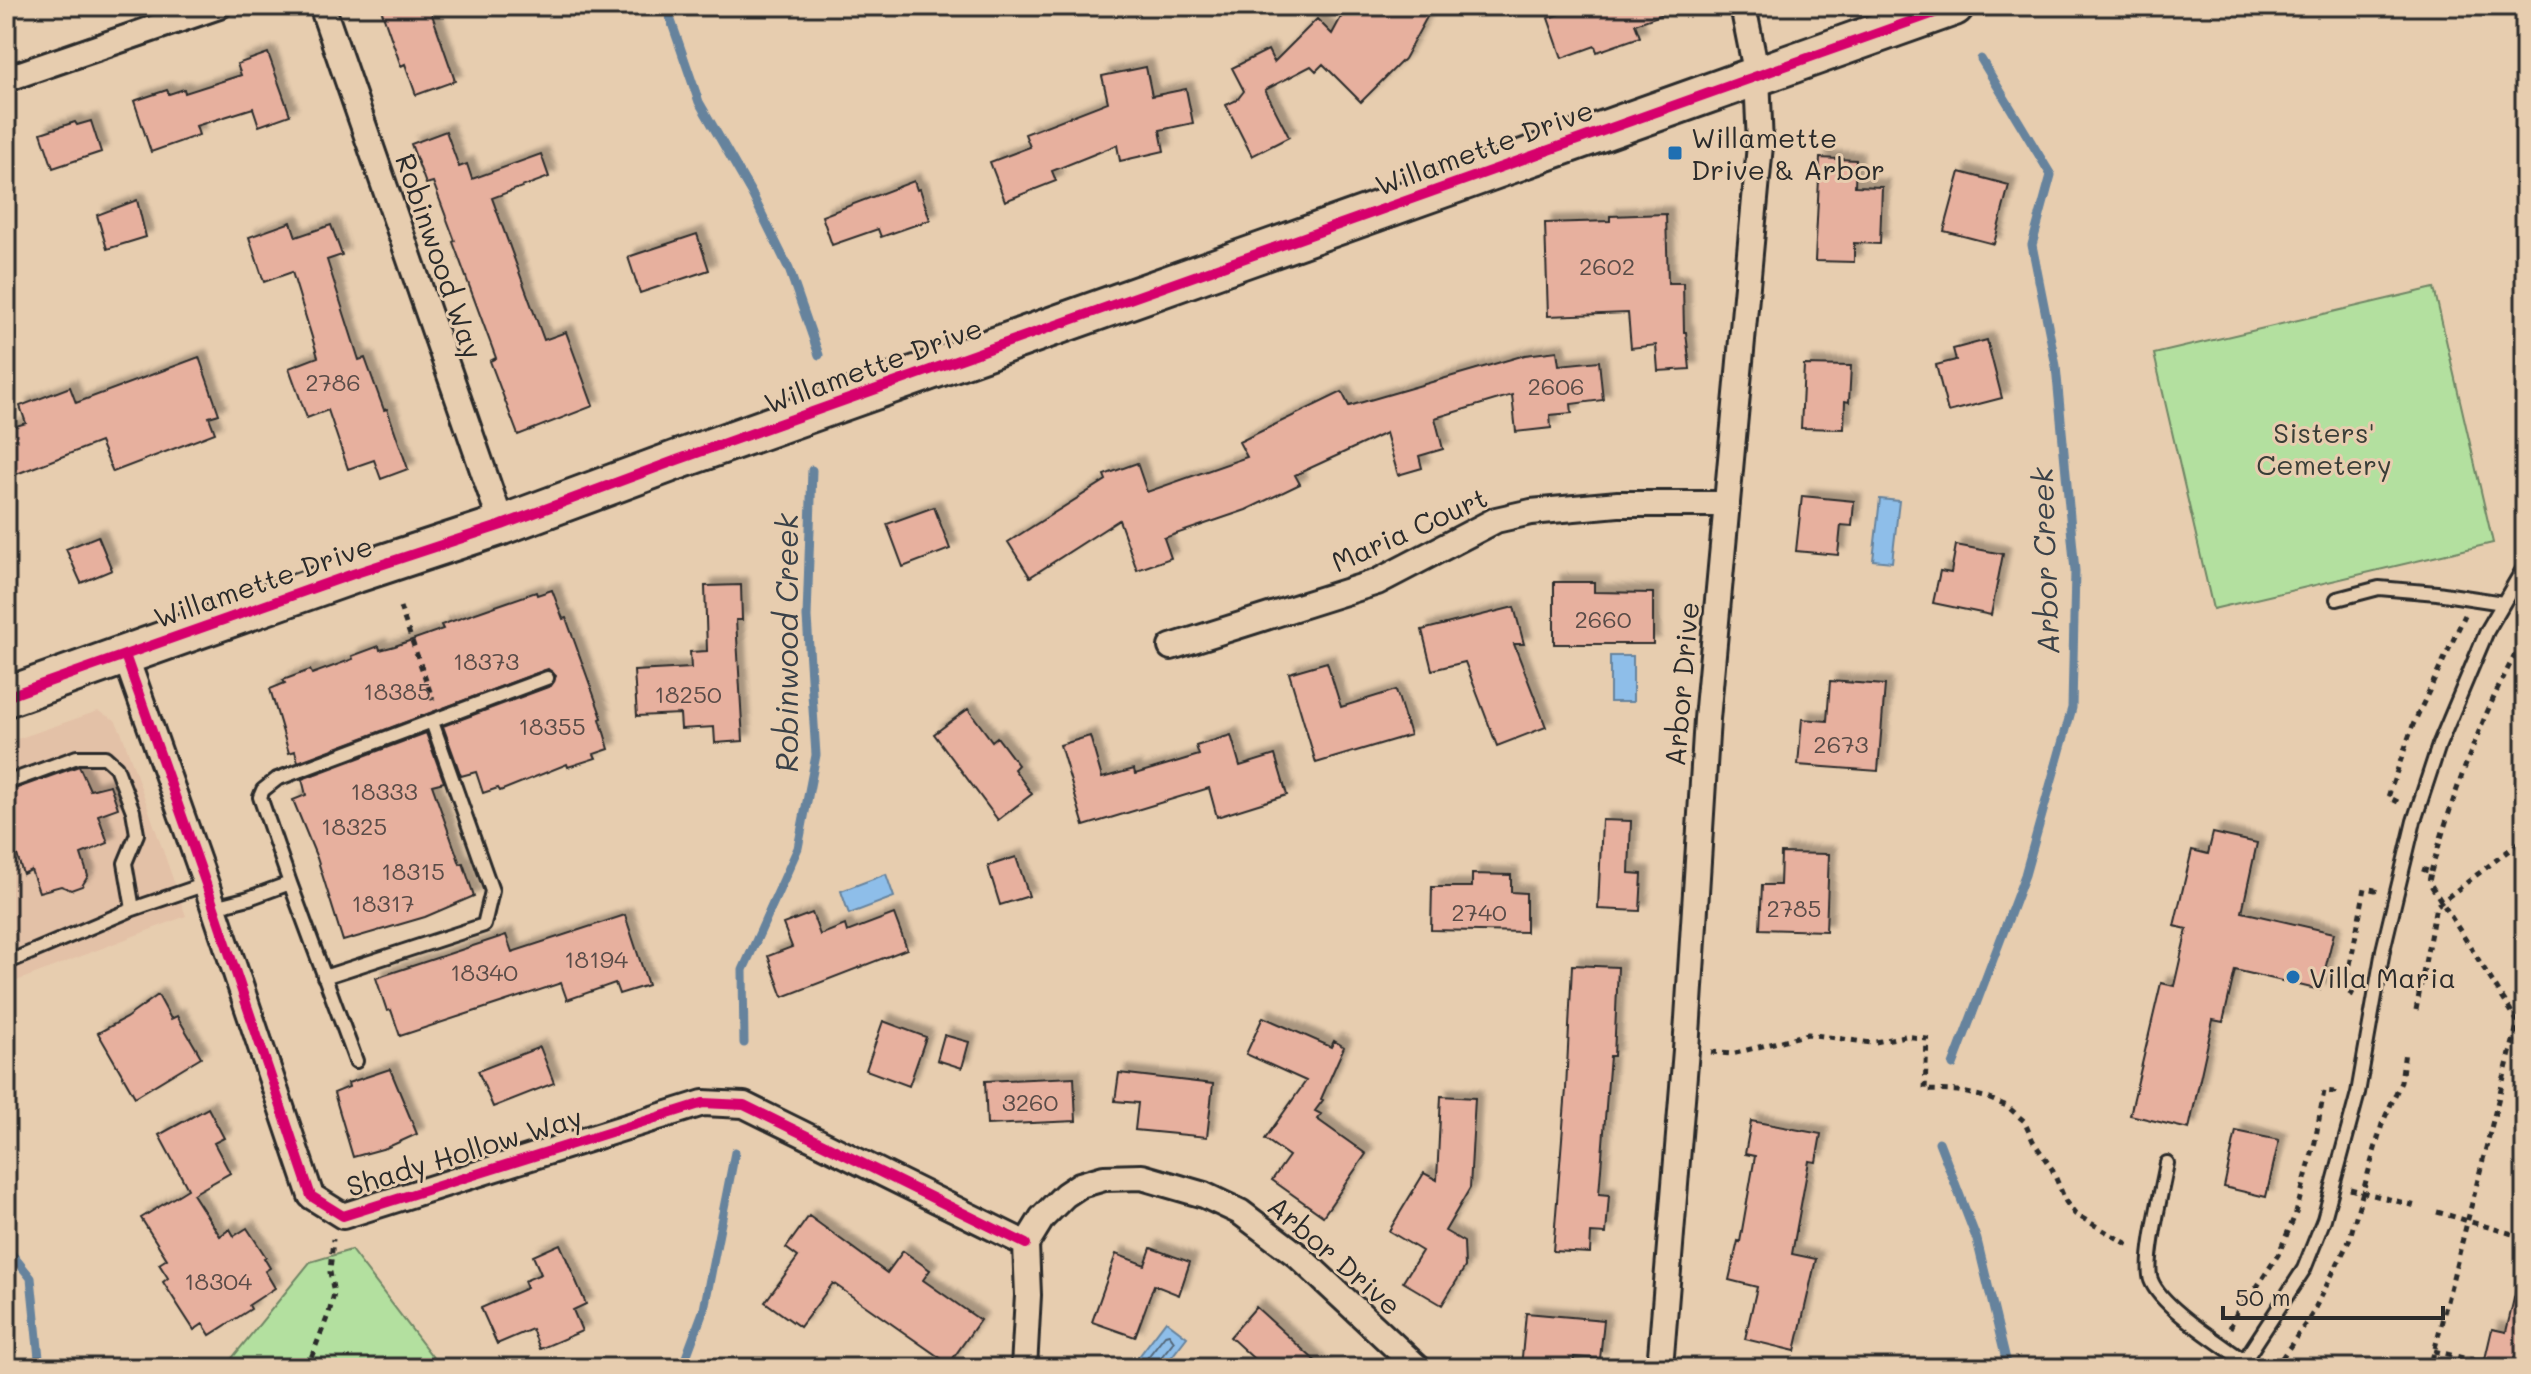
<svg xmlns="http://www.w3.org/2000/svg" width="2531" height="1374" viewBox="0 0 2531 1374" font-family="Mali,sans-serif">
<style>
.built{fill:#e3c1a7}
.green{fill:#b3e09f;stroke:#6f8665;stroke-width:2}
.water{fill:#8ebee9;stroke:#66839d;stroke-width:2}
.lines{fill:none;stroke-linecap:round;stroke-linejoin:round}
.shore{stroke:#536677;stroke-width:2}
.stream{stroke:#66839d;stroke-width:9}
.building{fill:#e7b09e;stroke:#2b2b2b;stroke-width:2;filter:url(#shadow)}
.lane-casing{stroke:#2b2b2b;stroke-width:18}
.street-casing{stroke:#2b2b2b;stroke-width:30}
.primary-casing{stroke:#2b2b2b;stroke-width:44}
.path{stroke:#2b2b2b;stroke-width:5;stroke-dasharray:6 6;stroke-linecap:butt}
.lane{stroke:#e7cdaf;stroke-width:12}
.street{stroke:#e7cdaf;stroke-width:24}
.primary{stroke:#e7cdaf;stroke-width:38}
.cycleway-casing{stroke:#e7cdaf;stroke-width:15}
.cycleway{stroke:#d6006c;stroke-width:10}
.poi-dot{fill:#1f6fb2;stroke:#e7cdaf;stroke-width:3}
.labels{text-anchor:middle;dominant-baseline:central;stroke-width:6;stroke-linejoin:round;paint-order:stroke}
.number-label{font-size:24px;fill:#5a4c48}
.poi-label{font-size:28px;fill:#2b2b2b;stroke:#e7cdaf;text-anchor:start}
.street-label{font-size:28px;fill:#2b2b2b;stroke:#e7cdaf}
.park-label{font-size:28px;fill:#393d37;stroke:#e7cdaf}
.water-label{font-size:30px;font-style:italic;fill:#3a4148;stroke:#e7cdaf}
</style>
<defs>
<filter id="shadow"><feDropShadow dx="7" dy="-7" stdDeviation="2" flood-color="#0004"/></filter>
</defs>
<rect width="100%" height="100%" fill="#e7cdaf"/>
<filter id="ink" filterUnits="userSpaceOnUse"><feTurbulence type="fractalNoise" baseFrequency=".0125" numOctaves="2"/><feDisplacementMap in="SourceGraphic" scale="16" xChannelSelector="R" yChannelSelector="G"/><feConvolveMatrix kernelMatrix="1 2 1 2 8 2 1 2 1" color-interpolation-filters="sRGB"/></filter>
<g filter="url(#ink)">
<path class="built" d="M 98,711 L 115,720 L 122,734 L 186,916 L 6,985 L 6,743 Z"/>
<path class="green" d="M 2434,288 L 2493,543 L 2213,609 L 2154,354 Z
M 351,1250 L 441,1368 L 224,1368 L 310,1262 Z"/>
<path class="water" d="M 1880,499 L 1899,501 L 1892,562 L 1873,560 Z
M 1610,656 L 1633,656 L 1633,702 L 1610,702 Z
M 886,874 L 894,897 L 849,914 L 841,891 Z
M 1166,1321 L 1187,1337 L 1163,1368 L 1140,1368 L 1134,1363 Z"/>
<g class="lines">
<path class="shore" d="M 1144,1368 L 1144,1362 L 1165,1335 L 1169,1334 L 1174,1341 L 1158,1361 L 1157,1368"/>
<path class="stream" d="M 666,6 L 699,102 L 752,194 L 789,269 L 819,355
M 744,1043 L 743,970 L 798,848 L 816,755 L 807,617 L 812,470
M 1953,1065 L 2025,875 L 2072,708 L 2075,571 L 2056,366 L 2032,245 L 2051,175 L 1981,59
M 1939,1142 L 1977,1240 L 2008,1368
M 6,1247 L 31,1278 L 40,1368
M 682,1368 L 704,1309 L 735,1152"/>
</g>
<path class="building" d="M 380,6 L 429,6 L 455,81 L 416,95 L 405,64 L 401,66 Z
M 1347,6 L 1433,6 L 1404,59 L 1361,102 L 1323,64 L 1316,71 L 1311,66 L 1265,90 L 1289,137 L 1252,156 L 1226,105 L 1237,100 L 1244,91 L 1232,68 L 1268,50 L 1274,62 L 1317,19 L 1332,34 Z
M 1582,6 L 1677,6 L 1678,9 L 1635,24 L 1640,37 L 1597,52 L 1595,46 L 1562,58 L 1548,18 Z
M 268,53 L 290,115 L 259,126 L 253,108 L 196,126 L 199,135 L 151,152 L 134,101 L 167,90 L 169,94 L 184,89 L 185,93 L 241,75 L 237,64 Z
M 1146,67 L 1152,96 L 1186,89 L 1193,123 L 1160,130 L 1164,151 L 1120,161 L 1117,145 L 1052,171 L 1056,181 L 1005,201 L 990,162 L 1030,147 L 1025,134 L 1108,102 L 1102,76 Z
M 91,121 L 101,152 L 53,168 L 41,133 L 75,122 L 77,125 Z
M 446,131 L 459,167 L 467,164 L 472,179 L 541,154 L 549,177 L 492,198 L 544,340 L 566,332 L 593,406 L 518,435 L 490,361 L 496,358 L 453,242 L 455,241 L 433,182 L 426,184 L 411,144 Z
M 1820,158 L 1856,160 L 1855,186 L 1882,187 L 1880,244 L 1854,243 L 1854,262 L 1815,261 Z
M 1960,172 L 2009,185 L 1994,244 L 1944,231 Z
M 914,181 L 917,190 L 920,189 L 930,220 L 881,237 L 878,229 L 832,245 L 822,216 Z
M 137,200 L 146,237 L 107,249 L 97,215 Z
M 1666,214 L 1668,283 L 1683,283 L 1684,332 L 1686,332 L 1690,369 L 1658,371 L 1656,345 L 1631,348 L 1628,313 L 1548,316 L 1545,223 L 1610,221 L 1610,216 Z
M 291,222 L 296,237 L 331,225 L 342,255 L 327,260 L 359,360 L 365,358 L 384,410 L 387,409 L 408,469 L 381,479 L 374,460 L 348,469 L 328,410 L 307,418 L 289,368 L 318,357 L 292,272 L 264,282 L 249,237 Z
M 697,234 L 709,270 L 640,293 L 628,257 Z
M 1987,340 L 2002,398 L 1948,412 L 1936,365 L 1956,360 L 1953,349 Z
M 1557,351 L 1559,365 L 1599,361 L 1603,400 L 1571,404 L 1572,413 L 1550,415 L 1551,428 L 1516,432 L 1512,395 L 1435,418 L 1443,449 L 1419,456 L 1422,468 L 1398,475 L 1386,433 L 1295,475 L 1300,484 L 1246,510 L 1164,538 L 1171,558 L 1137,570 L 1119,520 L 1030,577 L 1008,542 L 1106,480 L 1104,475 L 1137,463 L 1147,492 L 1247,457 L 1239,442 L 1342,392 L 1349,406 L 1525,355 Z
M 199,357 L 219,414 L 209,417 L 215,433 L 113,472 L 100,442 L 6,478 L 6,429 L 26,423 L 20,406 L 70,387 L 76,403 Z
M 1804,365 L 1851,366 L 1849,402 L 1845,401 L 1844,429 L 1801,428 Z
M 1802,496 L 1854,501 L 1852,526 L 1841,525 L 1838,555 L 1796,551 Z
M 934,507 L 950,549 L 903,567 L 887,524 Z
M 98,536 L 112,570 L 81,583 L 66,549 Z
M 1956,545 L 2003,554 L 1991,615 L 1933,603 L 1940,571 L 1951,573 Z
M 1554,582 L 1594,582 L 1594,592 L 1653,593 L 1653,644 L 1554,644 Z
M 741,585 L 742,620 L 736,620 L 743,741 L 715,743 L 714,727 L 681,729 L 680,714 L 637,716 L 634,671 L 691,668 L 690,652 L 707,651 L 705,586 Z
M 552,590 L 563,619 L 566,618 L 602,718 L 600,719 L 609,749 L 594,754 L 596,758 L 568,767 L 567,764 L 500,791 L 498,788 L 483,793 L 476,772 L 461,776 L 443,726 L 551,686 L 556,676 L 548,669 L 298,762 L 295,751 L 289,753 L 270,689 L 285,683 L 283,680 L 310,670 L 312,674 L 353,659 L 352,656 L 379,646 L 380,650 L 395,646 L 443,629 L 441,625 L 536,592 L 537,595 Z
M 1514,607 L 1524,644 L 1514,644 L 1546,727 L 1497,746 L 1465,662 L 1432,670 L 1422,630 Z
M 1327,662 L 1341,707 L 1396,690 L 1410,735 L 1316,763 L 1289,673 Z
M 1830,681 L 1885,685 L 1878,771 L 1798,765 L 1802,719 L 1827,721 Z
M 968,709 L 992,741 L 997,737 L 1018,765 L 1014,769 L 1032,794 L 998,820 L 934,734 Z
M 426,733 L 444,782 L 432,785 L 460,864 L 463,863 L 474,896 L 425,917 L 343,941 L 317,858 L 293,800 L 306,795 L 302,779 Z
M 1231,735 L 1240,766 L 1275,755 L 1287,795 L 1217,817 L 1209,788 L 1084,826 L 1060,745 L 1090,736 L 1102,778 L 1134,769 L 1135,774 L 1199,755 L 1196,746 Z
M 79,766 L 90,790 L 110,785 L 118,808 L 98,815 L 108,843 L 81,854 L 88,876 L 82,886 L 71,890 L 61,886 L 39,892 L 31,870 L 23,874 L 17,855 L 6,851 L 6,792 Z
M 1602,820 L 1631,821 L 1629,873 L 1642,874 L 1640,911 L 1598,909 Z
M 2213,833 L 2257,843 L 2242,912 L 2334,933 L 2320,990 L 2235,970 L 2223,1022 L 2213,1020 L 2189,1129 L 2130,1115 L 2161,983 L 2174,986 L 2187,929 L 2174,926 L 2192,850 L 2208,854 Z
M 1781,853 L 1829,854 L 1826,931 L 1760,929 L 1762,885 L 1780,885 Z
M 1016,857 L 1029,896 L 1000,905 L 988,866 Z
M 1472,874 L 1511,875 L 1511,892 L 1526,893 L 1526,932 L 1431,930 L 1432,887 L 1472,887 Z
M 812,913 L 820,935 L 845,925 L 847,932 L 894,914 L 907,949 L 783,997 L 768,956 L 792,947 L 783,924 Z
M 625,915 L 648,985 L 619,994 L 615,983 L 567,1000 L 561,983 L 400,1036 L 391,1010 L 387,1011 L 376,978 L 506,935 L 512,952 Z
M 1572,965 L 1618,967 L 1614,1056 L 1610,1056 L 1599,1194 L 1609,1195 L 1606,1234 L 1591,1233 L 1590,1253 L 1553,1251 L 1566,1089 Z
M 158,995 L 171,1019 L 177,1016 L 201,1057 L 135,1097 L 98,1033 L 126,1018 Z
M 1263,1017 L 1331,1047 L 1334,1041 L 1344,1047 L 1321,1099 L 1323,1100 L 1315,1111 L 1321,1114 L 1317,1119 L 1366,1154 L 1323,1216 L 1272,1180 L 1289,1156 L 1265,1139 L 1306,1081 L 1246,1054 Z
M 883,1021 L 926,1037 L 909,1086 L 866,1070 Z
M 944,1035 L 969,1042 L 962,1068 L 937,1060 Z
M 540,1047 L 554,1083 L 493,1107 L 478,1071 Z
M 390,1069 L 417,1134 L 386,1148 L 353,1157 L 334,1093 L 349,1087 L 348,1083 Z
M 1119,1073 L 1213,1084 L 1207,1137 L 1135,1130 L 1138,1103 L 1115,1101 Z
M 1074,1077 L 1076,1121 L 987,1125 L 985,1081 Z
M 1441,1096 L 1475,1098 L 1470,1188 L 1445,1231 L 1464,1242 L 1465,1267 L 1442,1305 L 1403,1282 L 1422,1251 L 1389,1231 L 1424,1173 L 1437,1180 Z
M 208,1108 L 224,1138 L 214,1143 L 230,1173 L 193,1194 L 220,1236 L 230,1229 L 234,1236 L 247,1228 L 266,1257 L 264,1258 L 270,1268 L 265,1271 L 275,1288 L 249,1305 L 251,1309 L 210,1335 L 203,1324 L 194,1330 L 163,1282 L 168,1278 L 159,1264 L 167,1259 L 141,1218 L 188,1189 L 159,1135 Z
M 1751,1121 L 1821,1134 L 1816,1162 L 1809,1161 L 1792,1254 L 1816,1259 L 1795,1351 L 1745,1339 L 1757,1287 L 1729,1280 L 1738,1241 L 1740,1242 L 1755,1156 L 1745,1154 Z
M 2236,1131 L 2279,1140 L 2266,1197 L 2224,1187 Z
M 809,1216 L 887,1273 L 903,1251 L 930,1270 L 923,1280 L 980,1320 L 949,1364 L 833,1283 L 800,1327 L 765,1302 L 798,1257 L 786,1248 Z
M 560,1244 L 586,1304 L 573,1310 L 582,1331 L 540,1349 L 532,1329 L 497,1344 L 481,1308 L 527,1288 L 524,1281 L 541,1274 L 533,1256 Z
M 1151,1248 L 1190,1262 L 1179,1295 L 1154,1285 L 1135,1337 L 1092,1322 L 1116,1254 L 1145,1265 Z
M 2516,1290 L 2525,1291 L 2525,1368 L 2495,1368 L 2496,1362 L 2485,1359 L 2492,1329 L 2506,1332 Z
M 1256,1307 L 1323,1368 L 1264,1368 L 1230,1337 Z
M 1526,1313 L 1604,1320 L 1600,1359 L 1574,1357 L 1573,1368 L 1521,1368 Z"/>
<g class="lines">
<g class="lane-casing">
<path id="lane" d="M 2337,599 L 2379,588 L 2437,593 L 2503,603
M 6,783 L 77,757 L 105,757 L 116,767 L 133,811 L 137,834 L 125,863 L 133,909
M 290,883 L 356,1061
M 214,907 L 249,898 L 290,883 L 260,797 L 263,790 L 277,779 L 547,678
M 6,963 L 133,909 L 206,884
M 324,977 L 484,925 L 492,891 L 432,722
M 2167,1163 C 2163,1186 2144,1262 2151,1280 C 2161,1307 2220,1343 2244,1361 L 2304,1269 L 2324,1219 L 2358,1093 L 2383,950 L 2414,821 L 2439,745 L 2487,631 L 2525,566"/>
</g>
<g class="street-casing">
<path id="street" d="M 322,6 L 502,525
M 6,79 L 219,6
M 1171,647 L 1377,582 L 1496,520 L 1531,512 L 1618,504 L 1727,504
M 125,655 L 206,884 L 311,1196 L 343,1216 L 703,1103 L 744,1105 L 1026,1244
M 1024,1368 L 1028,1295 L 1026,1244 L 1042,1218 L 1065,1195 L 1080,1185 L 1104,1178 L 1142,1177 L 1204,1195 L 1240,1212 L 1297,1255 L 1418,1368
M 1660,1368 L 1686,1050 L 1707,719 L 1760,145 L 1757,76 L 1743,6"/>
</g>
<g class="primary-casing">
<path id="primary" d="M 6,697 L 353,574 L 502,525 L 677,460 L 1954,6"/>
</g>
<path class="path" d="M 400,607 L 433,700
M 2398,802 L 2388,797 L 2413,725 L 2465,615
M 2422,869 L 2431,872 L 2429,882 L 2518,1022 L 2430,1368
M 2431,872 C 2454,791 2483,710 2525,637
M 2354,995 L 2345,990 L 2365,888 L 2375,890 L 2376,885
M 2416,1010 L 2436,906 L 2525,838
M 1711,1052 L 1732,1054 L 1808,1034 L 1871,1043 L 1905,1036 L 1927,1039 L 1925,1090 L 1958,1091 L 1985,1097 L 2007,1106 L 2024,1121 L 2033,1141 L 2052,1169 L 2066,1202 L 2075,1214 L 2131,1246
M 2350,1189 L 2416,1206
M 2437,1212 C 2467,1220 2495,1230 2525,1237
M 2230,1328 L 2237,1312 L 2253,1293 L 2278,1255 L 2296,1213 L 2315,1142 L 2324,1091 L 2334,1092 L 2335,1087
M 2434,1351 L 2485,1363 L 2484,1368
M 307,1368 L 329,1313 L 334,1294 L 330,1272 L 333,1239
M 2275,1368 L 2311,1316 L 2349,1241 L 2382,1124 L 2401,1082 L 2405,1051"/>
<use href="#lane" class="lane"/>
<use href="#street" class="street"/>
<use href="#primary" class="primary"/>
<g class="cycleway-casing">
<path id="cycleway" d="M 125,655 L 206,884 L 311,1196 L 343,1216 L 703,1103 L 744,1105 L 1026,1244
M 6,697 L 353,574 L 502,525 L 677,460 L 1954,6"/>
</g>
<use href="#cycleway" class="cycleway"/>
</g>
</g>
<g class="poi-dot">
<rect x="1667" y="145" width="16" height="16" rx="4"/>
<circle cx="2293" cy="977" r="8"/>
</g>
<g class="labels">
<g class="number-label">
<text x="1607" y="265">2602</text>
<text x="333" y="381">2786</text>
<text x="1556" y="385">2606</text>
<text x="1603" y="618">2660</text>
<text x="486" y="660">18373</text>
<text x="397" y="690">18385</text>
<text x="688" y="693">18250</text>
<text x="552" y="725">18355</text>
<text x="1841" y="743">2673</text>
<text x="384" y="790">18333</text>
<text x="354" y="825">18325</text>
<text x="413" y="870">18315</text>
<text x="383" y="902">18317</text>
<text x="1794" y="907">2785</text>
<text x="1479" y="911">2740</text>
<text x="596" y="958">18194</text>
<text x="484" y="971">18340</text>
<text x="1030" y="1101">3260</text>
<text x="218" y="1280">18304</text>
</g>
<g class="poi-label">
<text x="1691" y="137">Willamette<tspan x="1691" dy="32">Drive &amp; Arbor</tspan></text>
<text x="2309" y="977">Villa Maria</text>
</g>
<g class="street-label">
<text transform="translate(1484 147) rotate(-20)">Willamette Drive</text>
<text transform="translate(440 256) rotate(71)">Robinwood Way</text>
<text transform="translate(873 365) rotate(-20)">Willamette Drive</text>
<text transform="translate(1409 529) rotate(-24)">Maria Court</text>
<text transform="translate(263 581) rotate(-19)">Willamette Drive</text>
<text transform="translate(1681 684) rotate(-85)">Arbor Drive</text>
<text transform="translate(464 1151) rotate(-17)">Shady Hollow Way</text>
<text transform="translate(1335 1255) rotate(41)">Arbor Drive</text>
</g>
<g class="park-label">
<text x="2324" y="432">Sisters'<tspan x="2324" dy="32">Cemetery</tspan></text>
</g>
<g class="water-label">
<text transform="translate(2044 561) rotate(-92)">Arbor Creek</text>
<text transform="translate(786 643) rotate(-90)">Robinwood Creek</text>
</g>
</g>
<rect width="2531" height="1374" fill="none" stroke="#e7cdaf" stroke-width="32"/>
<rect x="16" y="16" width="2499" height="1342" fill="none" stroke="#2b2b2b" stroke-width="3" filter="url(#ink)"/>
<path d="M2223 1306v12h220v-12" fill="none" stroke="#2b2b2b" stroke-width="4"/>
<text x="2235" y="1306" font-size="24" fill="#2b2b2b" stroke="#e7cdaf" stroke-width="6" paint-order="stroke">50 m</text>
</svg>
